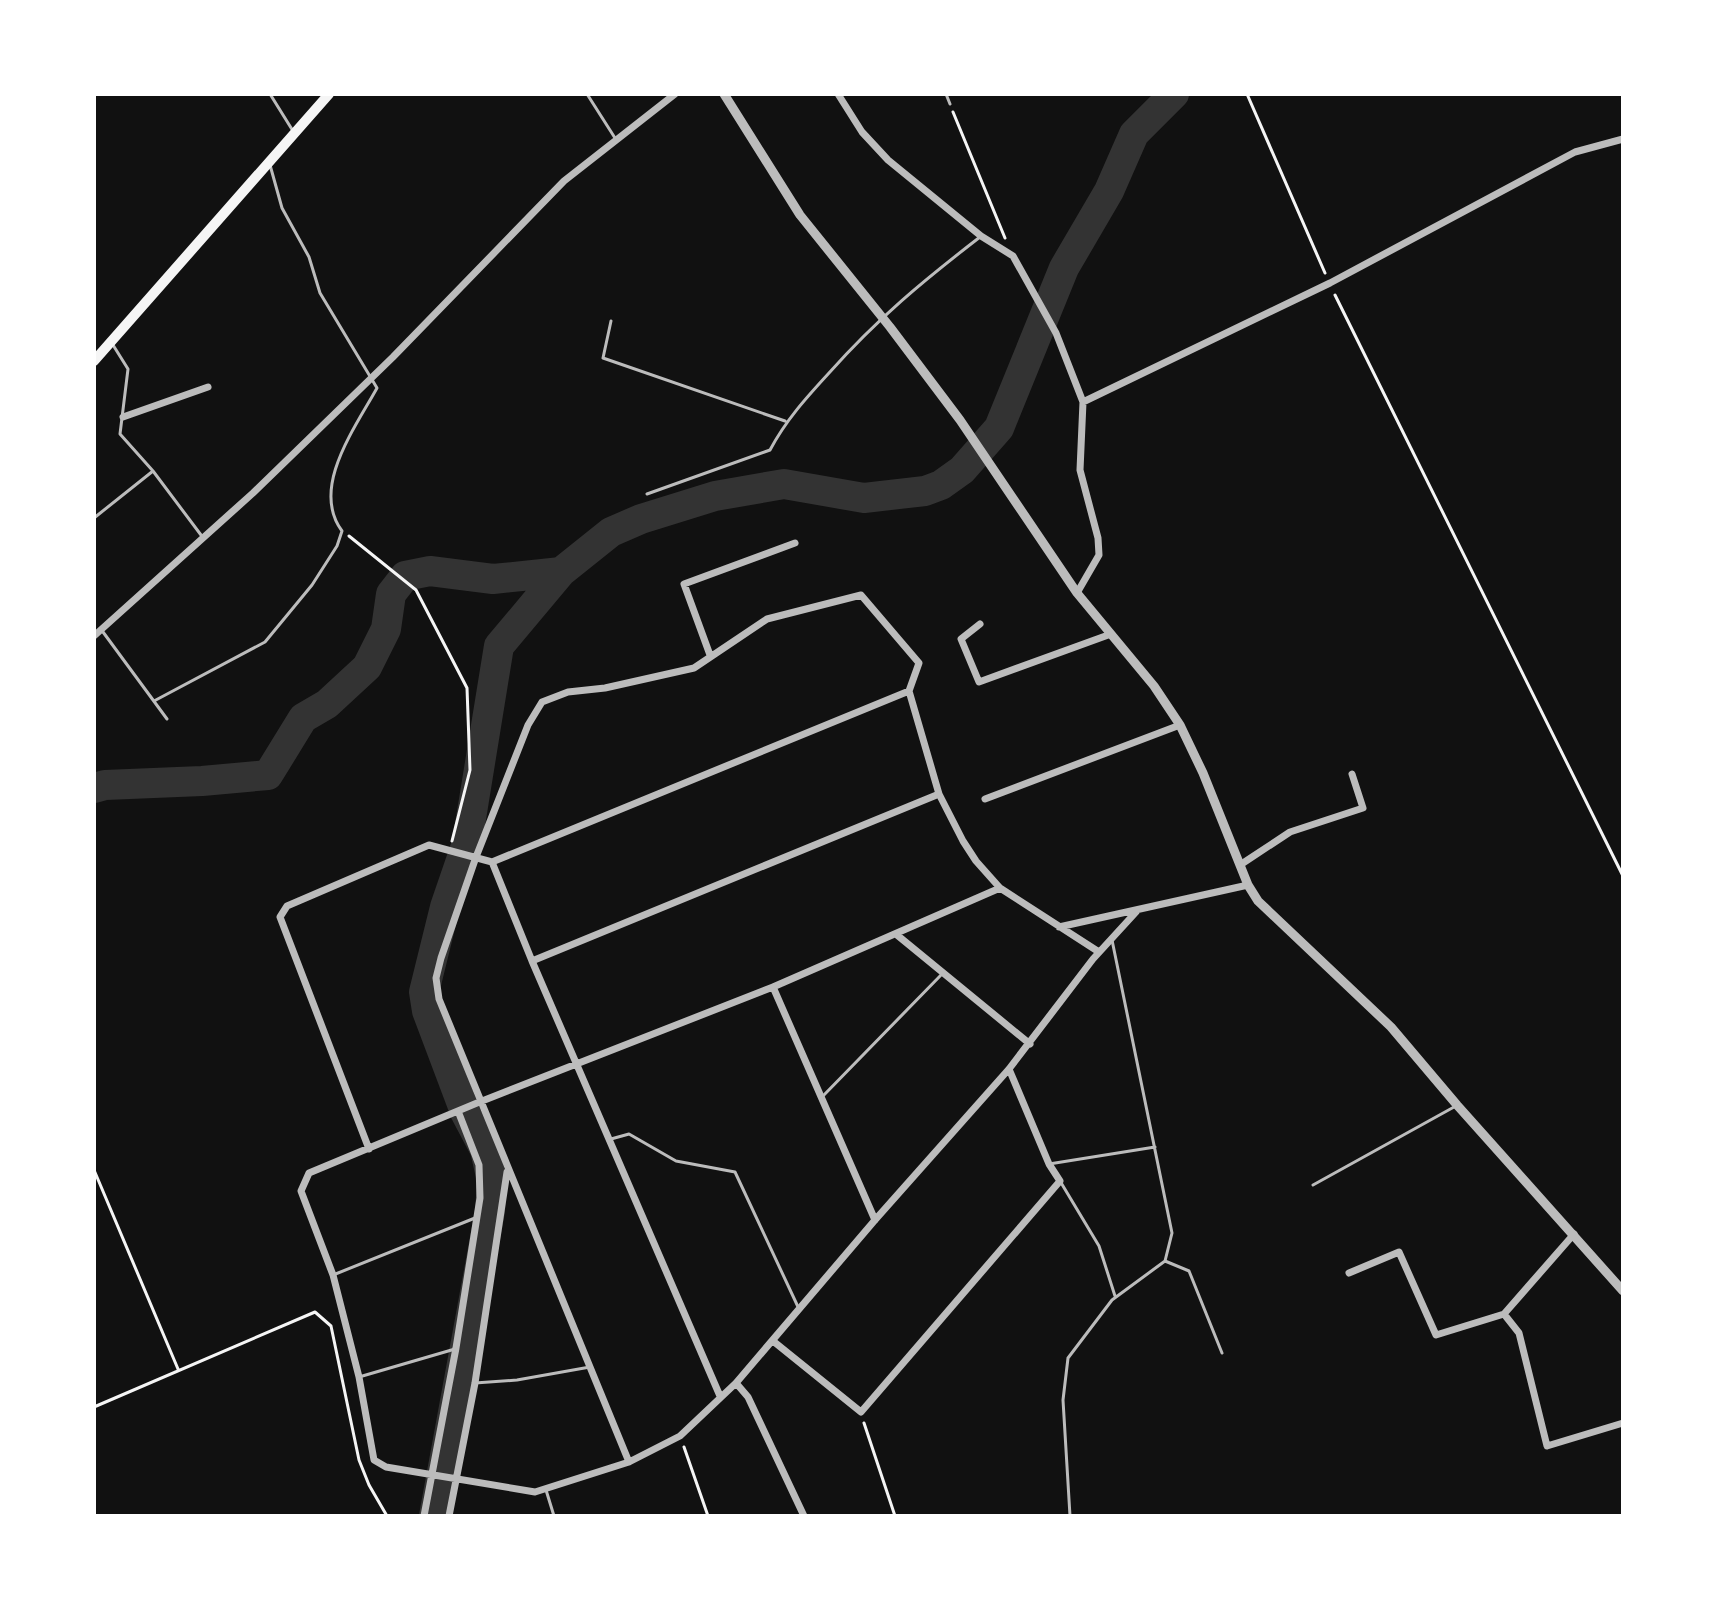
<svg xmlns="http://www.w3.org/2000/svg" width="1717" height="1610" viewBox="0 0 1717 1610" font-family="'Noto Serif',serif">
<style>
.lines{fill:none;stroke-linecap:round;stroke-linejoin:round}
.river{stroke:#333;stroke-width:30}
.path{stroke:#f5f5f5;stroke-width:3}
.service{stroke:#bcbcbc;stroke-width:3}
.minor{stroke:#bcbcbc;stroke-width:7}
.tertiary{stroke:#bcbcbc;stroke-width:9}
.secondary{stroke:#f5f5f5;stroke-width:10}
</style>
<rect width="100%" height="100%" fill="#111"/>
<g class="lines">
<path class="river" d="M 94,788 L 105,785 L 202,781 L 268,775 L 303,718 L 327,704 L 367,667 L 386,629 L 391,594 L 405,576 L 430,571 L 493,579 L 561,572
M 434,1516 L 490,1211 L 492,1181 L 485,1150 L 465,1112 L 427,1011 L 424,992 L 445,907 L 467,843 L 499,646 L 561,572 L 611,532 L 641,519 L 715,496 L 784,484 L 864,498 L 925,491 L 941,485 L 962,470 L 999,428 L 1064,268 L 1109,191 L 1134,134 L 1174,94"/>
<path class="path" d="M 1247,94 L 1325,273
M 953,112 L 1005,238
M 1335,295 L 1623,876
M 349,536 L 416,590 L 467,688 L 470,770 L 452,841
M 94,1170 L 178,1369
M 94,1407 L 315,1312 L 331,1326 L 359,1460 L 369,1485 L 387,1516
M 864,1423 L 895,1516
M 684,1447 L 708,1516"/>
<path class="service" d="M 270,94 L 293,131
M 587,94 L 615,138
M 946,94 L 950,104
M 611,321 L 603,358 L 785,421
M 113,345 L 128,369 L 120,434 L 153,471 L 201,535
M 647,494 L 770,450 C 786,420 806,398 829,373 C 878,318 923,281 980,237
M 94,518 L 153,471
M 103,632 L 167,719
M 154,701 L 265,642 L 312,585 L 337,546 L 342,531 C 310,488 355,428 377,388 L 320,293 L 309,257 L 282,208 L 270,165
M 822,1097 L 942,974
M 611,1139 L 629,1134 L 676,1161 L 735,1172 L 799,1309
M 1049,1164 L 1155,1147
M 1060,1181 L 1099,1246 L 1115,1296
M 1313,1185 L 1454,1107
M 1165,1261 L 1189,1271 L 1222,1353
M 333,1275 L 475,1218
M 359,1377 L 455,1349
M 475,1383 L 517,1380 L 590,1367
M 546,1490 L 554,1516
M 1070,1516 L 1063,1400 L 1068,1358 L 1112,1300 L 1165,1261 L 1172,1233 L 1112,940"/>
<path class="minor" d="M 838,94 L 862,132 L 888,160 L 981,236 L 1013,256 L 1056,333 L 1083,402 L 1080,470 L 1098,538 L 1099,555 L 1077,593
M 1083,402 L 1330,283 L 1575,152 L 1623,139
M 123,417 L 208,387
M 980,624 L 961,639 L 979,682 L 1111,634
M 94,636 L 253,493 L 393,357 L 564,181 L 675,94
M 710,655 L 684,584 L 795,543
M 985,799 L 1180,725
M 492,862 L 909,691
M 1240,865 L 1290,832 L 1363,808 L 1352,774
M 1000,888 L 773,987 L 477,1103 L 309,1173 L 301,1191 L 333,1275 L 359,1377 L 374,1460 L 386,1467 L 535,1492 L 629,1462 L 680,1436 L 736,1383 L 875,1220 L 1009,1069 L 1093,959 L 1136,912
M 1059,927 L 1248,885
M 897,935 L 1030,1044
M 532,961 L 939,794
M 773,987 L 875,1220
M 369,1149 L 280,917 L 287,906 L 429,845 L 492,862 L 532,961 L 720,1396
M 1574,1234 L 1504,1314 L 1519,1333 L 1547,1446 L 1623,1423
M 1349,1273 L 1399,1252 L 1436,1335 L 1504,1314
M 773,1341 L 861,1412 L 1060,1181 L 1049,1164 L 1009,1069
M 736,1383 L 748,1397 L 804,1516
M 629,1462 L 439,999 L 436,978 L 441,958 L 476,857 L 528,725 L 542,702 L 568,692 L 605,688 L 694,668 L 767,619 L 861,595 L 919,663 L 909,691 L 939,794 L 963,841 L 976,861 L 1000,888 L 1099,952
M 424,1516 L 456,1348 L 480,1198 L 479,1165 L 458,1111
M 449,1516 L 475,1383 L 507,1172"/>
<path class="tertiary" d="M 724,94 L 800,215 L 890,327 L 960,420 L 1077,593 L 1154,686 L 1180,725 L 1203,773 L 1248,885 L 1258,901 L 1391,1027 L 1457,1105 L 1623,1291"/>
<path class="secondary" d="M 94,361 L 329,94"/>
</g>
<rect width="1717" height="1610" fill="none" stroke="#ffffff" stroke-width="192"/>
</svg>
